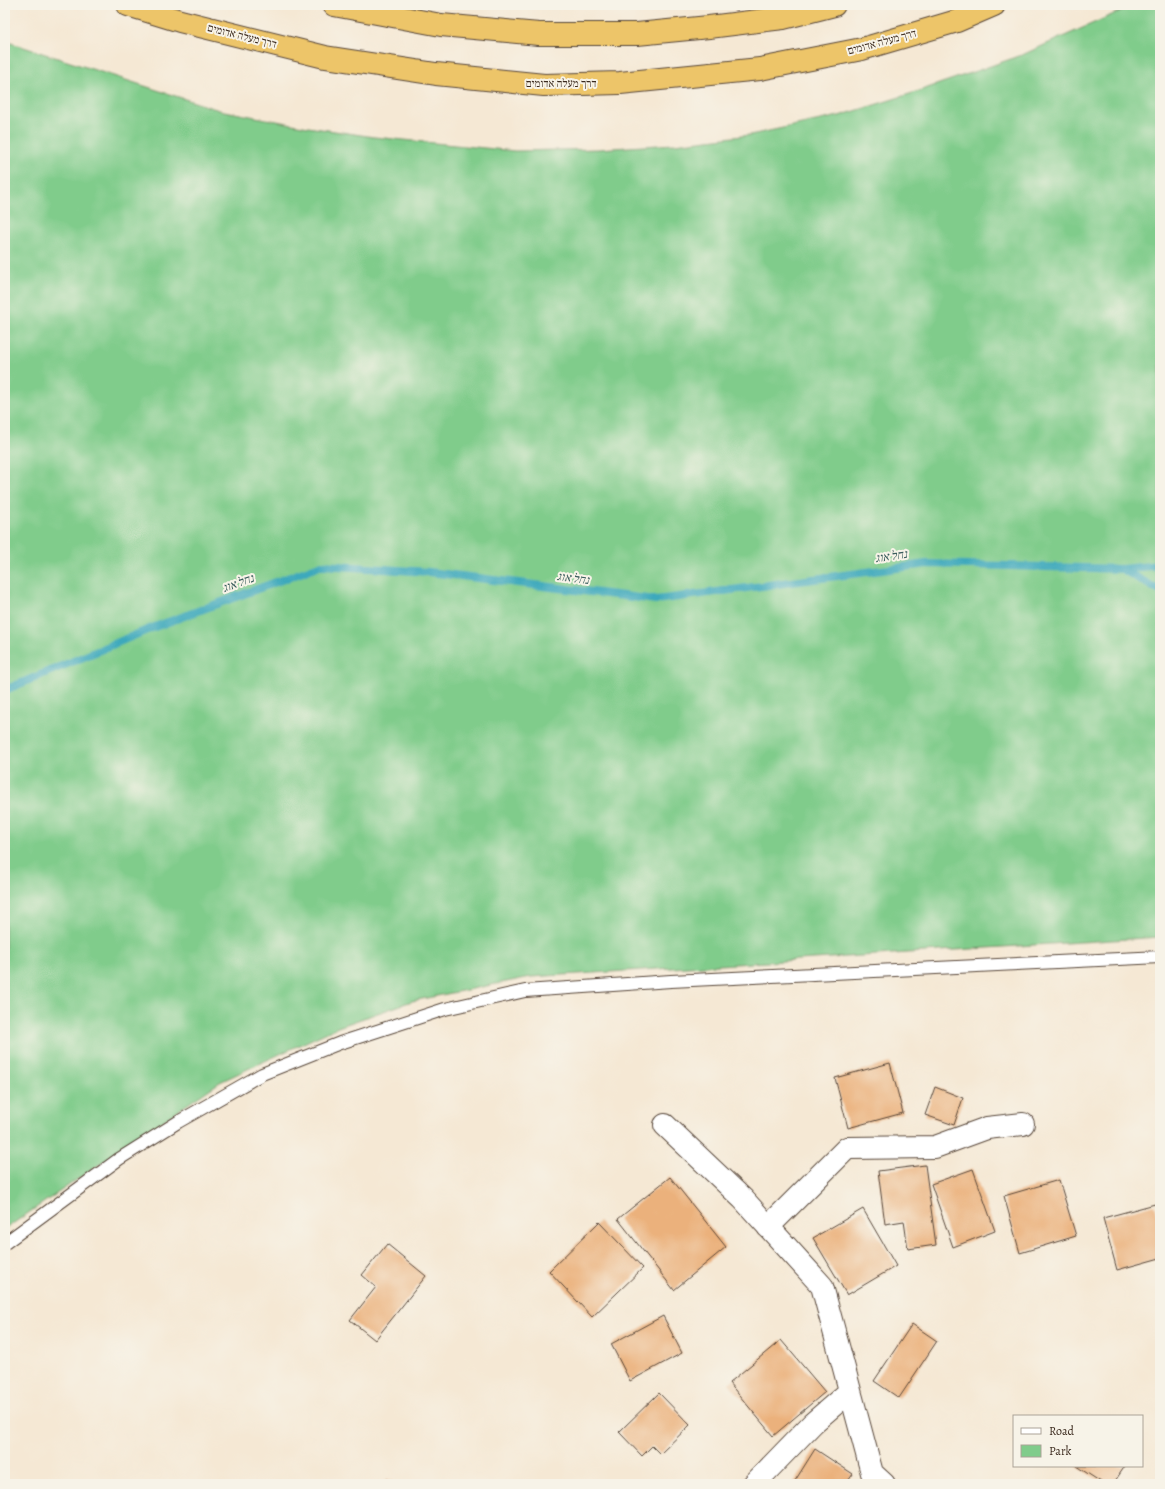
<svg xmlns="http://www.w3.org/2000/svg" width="1165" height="1489" viewBox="0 0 1165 1489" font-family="Alegreya,'Frank Ruhl Libre',serif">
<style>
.green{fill:#80cc8b;stroke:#5e7b54}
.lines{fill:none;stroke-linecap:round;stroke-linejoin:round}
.stream{stroke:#3ca9bc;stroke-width:8}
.building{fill:#ebb17b}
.lane-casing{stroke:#574639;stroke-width:14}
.street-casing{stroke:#574639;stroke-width:24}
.highway-casing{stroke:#574639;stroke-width:24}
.lane{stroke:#fff;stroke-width:12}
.street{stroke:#fff;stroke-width:22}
.highway{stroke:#edc569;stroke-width:22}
.labels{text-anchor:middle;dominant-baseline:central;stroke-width:4;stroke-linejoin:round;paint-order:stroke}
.street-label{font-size:11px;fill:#3b2a1e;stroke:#f7f3e8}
.water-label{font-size:12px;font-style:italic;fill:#3b5d5d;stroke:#f7f3e8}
</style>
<rect width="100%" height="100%" fill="#f7f3e8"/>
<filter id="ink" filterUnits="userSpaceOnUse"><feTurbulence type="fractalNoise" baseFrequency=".025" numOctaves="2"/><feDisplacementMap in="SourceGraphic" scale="8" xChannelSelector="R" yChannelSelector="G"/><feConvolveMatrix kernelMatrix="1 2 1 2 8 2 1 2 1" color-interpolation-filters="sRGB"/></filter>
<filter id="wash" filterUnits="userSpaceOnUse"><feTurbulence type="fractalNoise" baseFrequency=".012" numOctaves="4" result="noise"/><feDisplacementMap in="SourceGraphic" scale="16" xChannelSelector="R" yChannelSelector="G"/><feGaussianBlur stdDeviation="0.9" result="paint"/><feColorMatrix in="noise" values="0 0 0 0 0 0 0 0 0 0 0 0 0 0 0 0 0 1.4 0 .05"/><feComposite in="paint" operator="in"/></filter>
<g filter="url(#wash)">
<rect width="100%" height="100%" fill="#f5e8d4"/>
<path class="green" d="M 1134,5 L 1160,5 L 1160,937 L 531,977 L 412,1001 L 338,1027 L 220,1082 L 5,1229 L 5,41 L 219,110 L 308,127 L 374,137 L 515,151 L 598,149 L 674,144 L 750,135 L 839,116 L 916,92 L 1022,55 Z"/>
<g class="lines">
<path class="stream" d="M 1122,569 L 1160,591
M 5,690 L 152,628 L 322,565 L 429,572 L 656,600 L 927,564 L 1122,569 L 1160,565"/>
</g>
<g id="blocks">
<path class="building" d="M 890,1063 L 903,1113 L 848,1128 L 835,1078 Z
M 935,1087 L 963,1098 L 954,1125 L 925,1115 Z
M 925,1165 L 936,1245 L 908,1249 L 904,1221 L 885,1224 L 878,1171 Z
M 973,1169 L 995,1231 L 953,1247 L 931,1184 Z
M 670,1177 L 726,1247 L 674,1290 L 618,1219 Z
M 1059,1180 L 1076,1236 L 1020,1253 L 1004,1196 Z
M 1155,1204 L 1160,1223 L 1160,1258 L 1117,1270 L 1103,1218 Z
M 863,1209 L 896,1266 L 847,1295 L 813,1238 Z
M 599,1222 L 643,1268 L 592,1317 L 549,1271 Z
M 387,1244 L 426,1276 L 375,1340 L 350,1320 L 376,1287 L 362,1275 Z
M 663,1316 L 682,1353 L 630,1381 L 611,1344 Z
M 912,1324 L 937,1341 L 899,1398 L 874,1381 Z
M 781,1340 L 825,1392 L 773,1436 L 729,1383 Z
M 659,1393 L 690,1425 L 660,1454 L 652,1446 L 642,1456 L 619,1432 Z
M 815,1449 L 853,1474 L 846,1484 L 793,1484 Z
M 1076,1466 L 1125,1466 L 1113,1484 L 1104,1484 Z
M 387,1479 L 397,1484 L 384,1484 Z"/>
</g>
</g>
<g filter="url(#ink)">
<use href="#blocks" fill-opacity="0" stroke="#574639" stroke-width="1"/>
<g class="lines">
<g class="lane-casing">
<path id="lane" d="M 5,1243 L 119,1159 L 178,1122 L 262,1074 L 340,1043 L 445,1009 L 525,991 L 671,981 L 1160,957"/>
</g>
<g class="street-casing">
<path id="street" d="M 665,1125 L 743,1199 L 822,1286 L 872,1473 L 884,1484
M 768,1227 L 847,1148 L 935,1147 L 987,1128 L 1023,1124
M 754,1484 L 813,1423 L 850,1391"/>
</g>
<g class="highway-casing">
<path id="highway" d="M 128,5 L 180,21 L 325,57 L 436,74 L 544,85 L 620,83 L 760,69 L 862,49 L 957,21 L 994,5
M 334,5 L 441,25 L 539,34 L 637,34 L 709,27 L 783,18 L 834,5"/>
</g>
<use href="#lane" class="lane"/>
<use href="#street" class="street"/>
<use href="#highway" class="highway"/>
</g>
</g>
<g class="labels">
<g class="street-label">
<text transform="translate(242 36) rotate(14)">דרך מעלה אדומים</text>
<text transform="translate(882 42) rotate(-15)">דרך מעלה אדומים</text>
<text x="561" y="83">דרך מעלה אדומים</text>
</g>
<g class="water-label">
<text transform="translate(891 556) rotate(-8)">נחל אוג</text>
<text transform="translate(573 578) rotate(7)">נחל אוג</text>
<text transform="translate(238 583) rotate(-20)">נחל אוג</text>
</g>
</g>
<rect width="1165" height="1489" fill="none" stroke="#f7f3e8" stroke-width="20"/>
<rect x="1013" y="1415" width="130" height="52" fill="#f7f3e8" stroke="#aca397"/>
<rect x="1021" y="1428" width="20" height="6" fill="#ffffff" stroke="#aca397"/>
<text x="1049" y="1435" font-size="12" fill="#3b2a1e">Road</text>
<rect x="1021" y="1445" width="20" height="12" fill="#80cc8b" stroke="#aca397"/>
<text x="1049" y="1455" font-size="12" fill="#3b2a1e">Park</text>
</svg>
